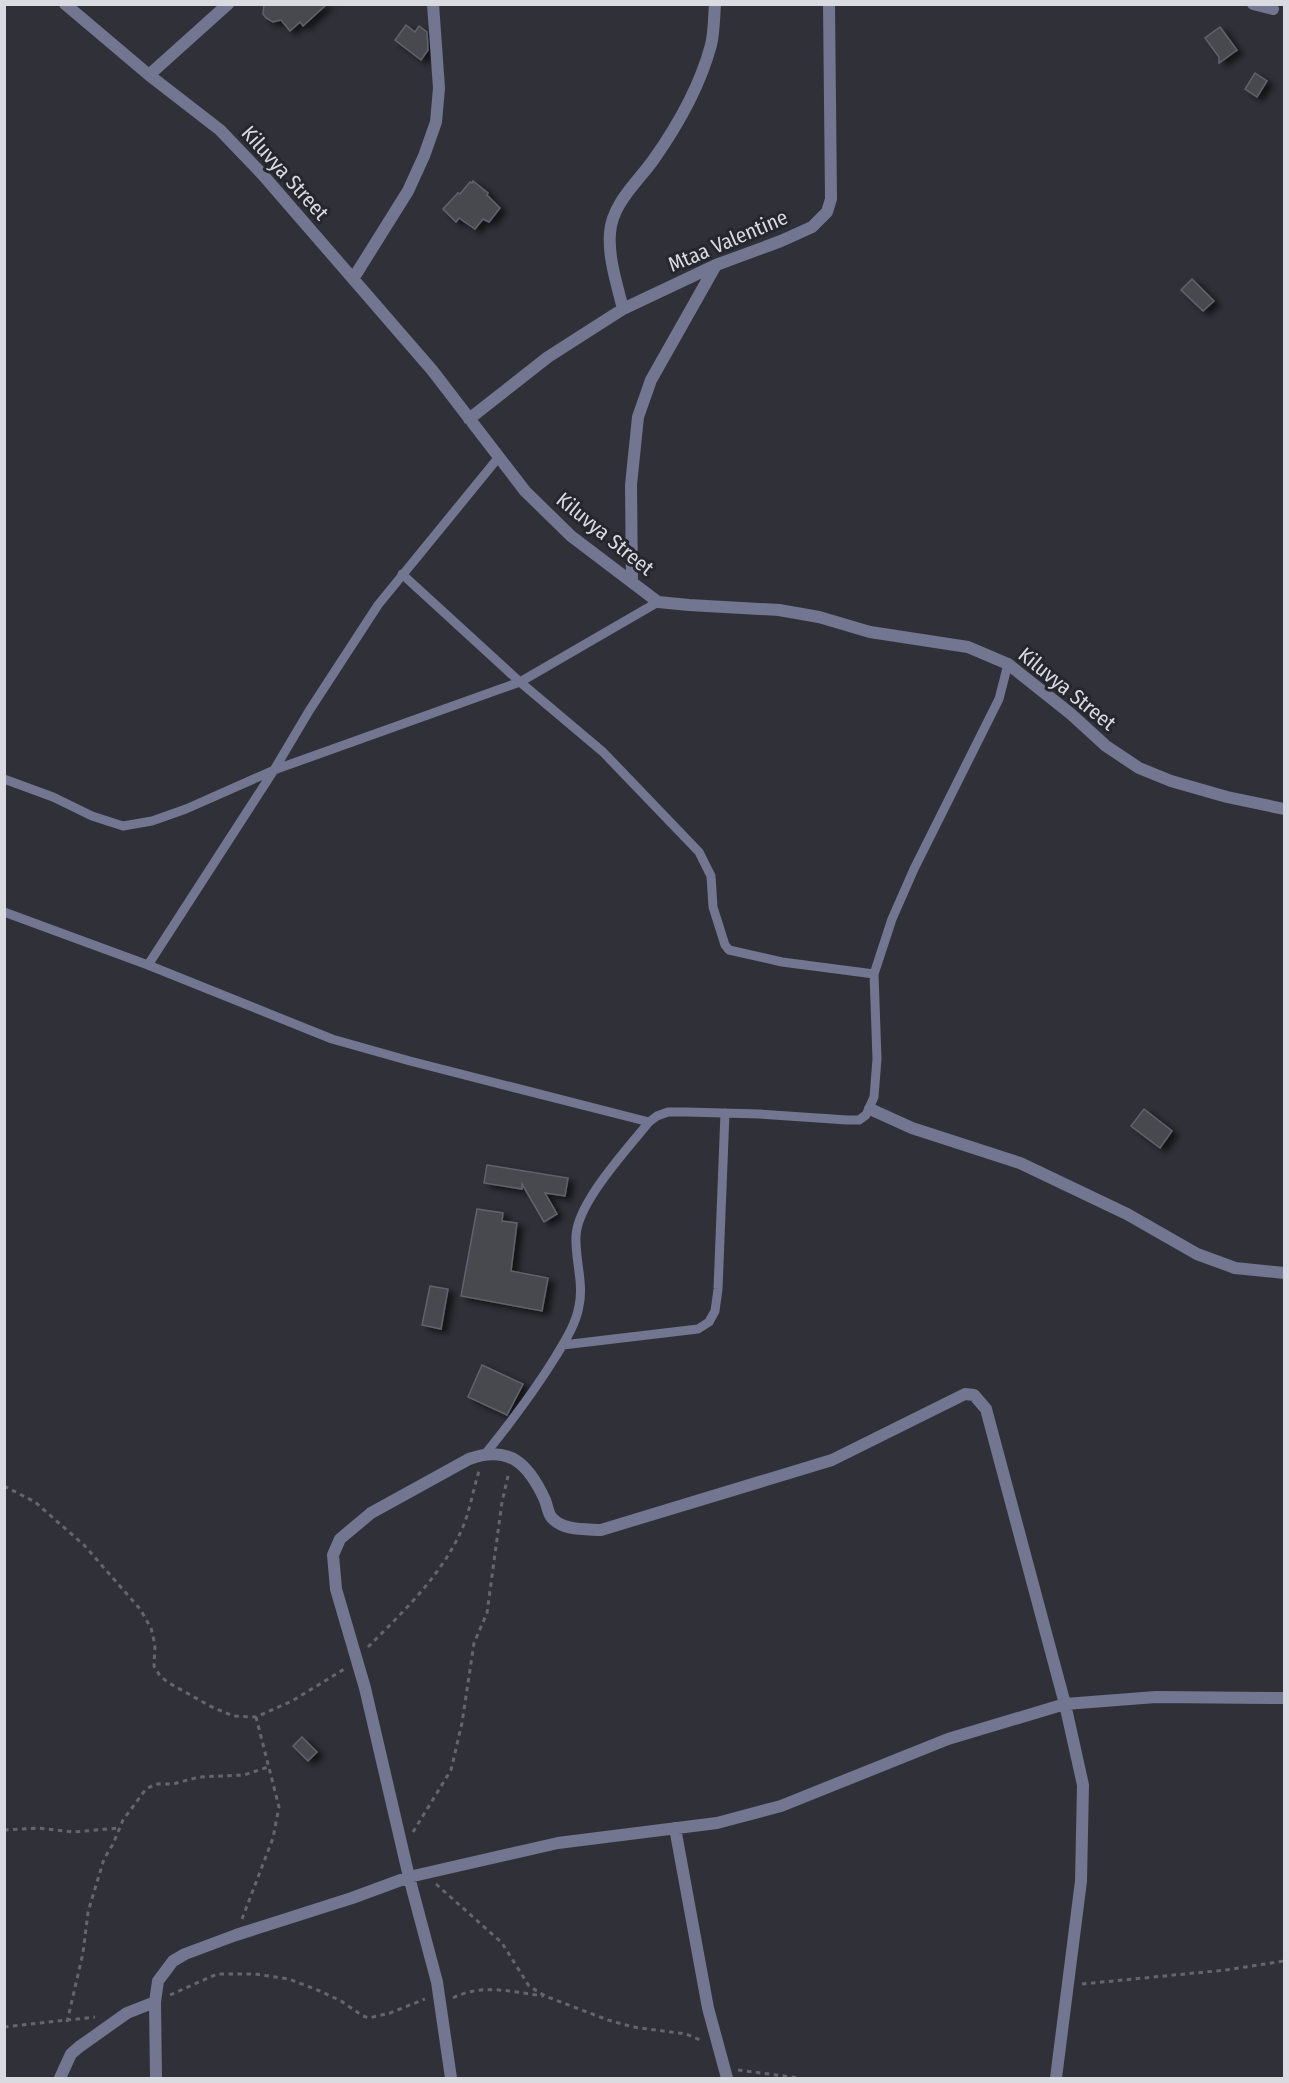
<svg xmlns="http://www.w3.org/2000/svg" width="1289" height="2083" viewBox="0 0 1289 2083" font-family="'Fira Sans Condensed',sans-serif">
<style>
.building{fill:#464850;stroke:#61636b;stroke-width:1.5;filter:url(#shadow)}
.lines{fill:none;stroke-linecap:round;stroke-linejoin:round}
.path{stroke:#65666d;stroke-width:3;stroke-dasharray:4.5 4.5;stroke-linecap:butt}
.lane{stroke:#727690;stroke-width:9}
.street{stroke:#727690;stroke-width:12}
.labels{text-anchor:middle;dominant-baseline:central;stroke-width:6;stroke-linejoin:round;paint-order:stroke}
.street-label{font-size:21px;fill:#dadbe0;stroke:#26272e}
</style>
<defs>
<filter id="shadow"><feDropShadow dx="6" dy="4" stdDeviation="3" flood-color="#0009"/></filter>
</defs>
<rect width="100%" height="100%" fill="#303138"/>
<path class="building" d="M 264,4 L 327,4 L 303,26 L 300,22 L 290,31 L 281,20 L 273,22 L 266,18 L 263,14 Z
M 406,25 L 415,32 L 419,26 L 427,32 L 428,50 L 421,60 L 395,40 Z
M 1220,27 L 1237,50 L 1219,63 L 1219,57 L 1205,38 Z
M 1255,73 L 1267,81 L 1257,97 L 1245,89 Z
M 473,181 L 488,193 L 487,195 L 500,208 L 489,222 L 483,219 L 475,229 L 459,218 L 456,222 L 443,209 L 458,193 L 460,194 L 470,182 L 472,183 Z
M 1192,279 L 1214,301 L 1203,311 L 1181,290 Z
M 1144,1109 L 1172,1131 L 1160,1148 L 1131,1126 Z
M 487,1165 L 568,1178 L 565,1196 L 545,1193 L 557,1214 L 544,1222 L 522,1184 L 522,1189 L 484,1183 Z
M 477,1209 L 503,1213 L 502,1221 L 517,1223 L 511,1271 L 548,1278 L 542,1311 L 461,1296 Z
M 430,1286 L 448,1289 L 441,1329 L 422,1325 Z
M 482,1365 L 523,1384 L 507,1415 L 468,1397 Z
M 302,1737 L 317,1752 L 308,1761 L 293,1746 Z"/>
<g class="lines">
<path class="path" d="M 4,1486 L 35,1502 L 84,1545 L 140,1609 L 151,1628 L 155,1645 L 154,1666 L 160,1676 L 169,1683 L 210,1706 L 233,1716 L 256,1717 L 292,1701 L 346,1668
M 368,1647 C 403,1612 442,1575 462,1529 C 470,1511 473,1490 479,1471
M 4,1830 L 38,1828 L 74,1832 L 119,1828
M 413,1832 L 451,1770 L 462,1723 L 474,1643 L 487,1613 L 502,1502 L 509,1472
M 436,1884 L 502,1943 L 529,1986 L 545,1996 L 608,2020 L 633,2027 L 686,2034 L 703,2041
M 242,1919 L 273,1838 L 279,1807 L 256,1717
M 1082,1984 L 1226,1970 L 1284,1961
M 170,1995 L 217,1974 L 255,1974 L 289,1979 L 320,1991 L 341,2001 L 363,2016 L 369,2018 L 390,2013 L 425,1999
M 453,1998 C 481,1983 513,1992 543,1996
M 67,2022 L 83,1953 L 88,1912 L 104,1859 L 113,1844 L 123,1820 L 146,1789 L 156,1784 L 173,1784 L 199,1777 L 244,1775 L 268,1767
M 4,2027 L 95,2017
M 738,2070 L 799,2078"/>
<path class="lane" d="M 402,574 L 520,682 L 603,752 L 699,852 L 711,876 L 713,907 L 725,945 L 729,950 L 782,962 L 874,974
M 4,779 L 53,797 L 92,816 L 123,826 L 152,821 L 186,809 L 274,770 L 520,682 L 658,602
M 4,912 L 148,965 L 332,1039 L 410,1061 L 649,1122
M 148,965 L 274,770 L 309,711 L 378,605 L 498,458
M 563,1345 L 698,1329 L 709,1322 L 715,1311 L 718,1289 L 725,1113
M 486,1453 C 511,1422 535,1390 556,1356 C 565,1341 576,1324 579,1306 C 584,1283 575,1260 576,1237 C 576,1204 628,1148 649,1122 L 657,1116 L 668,1112 L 686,1112 L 760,1114 L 847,1120 L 859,1120 L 866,1115 L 874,1097 L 877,1059 L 874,974 L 892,919 L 914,869 L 999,699 L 1008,664"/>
<path class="street" d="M 65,4 L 149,75 L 220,130 L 263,175 L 432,370 L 525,491 L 571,536 L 658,602 L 689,605 L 779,610 L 819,617 L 870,632 L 968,647 L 1008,664 L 1071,714 L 1106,746 L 1139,768 L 1171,781 L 1227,797 L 1284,809
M 1253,4 L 1273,9
M 149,75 L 228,4
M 353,279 L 408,191 L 424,156 L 436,122 L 439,88 L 433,4
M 623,309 C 617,284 608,258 610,233 C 612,203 638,182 654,159 C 678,125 700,86 711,45 C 714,33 714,18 715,4
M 469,419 L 548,357 L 623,309 L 716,265 L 781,241 L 812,227 L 827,212 L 831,199 L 829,4
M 632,582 L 631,485 L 638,417 L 651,380 L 716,265
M 870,1109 L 912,1128 L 1020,1163 L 1127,1214 L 1197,1254 L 1235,1268 L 1284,1273
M 675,1828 L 708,2008 L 727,2078
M 60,2078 L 71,2054 L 79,2047 L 127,2013 L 155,2002
M 156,2078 L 155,2002 L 158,1981 L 173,1961 L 185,1954 L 236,1935 L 352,1898 L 409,1877 L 558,1843 L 717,1823 L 781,1806 L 948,1739 L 1065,1704 L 1156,1697 L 1284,1698
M 451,2078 L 437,1982 L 409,1877 L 365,1688 L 336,1589 L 333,1555 L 340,1539 L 371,1513 L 469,1459 C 510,1444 529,1465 545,1500 C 547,1505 548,1514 552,1518 C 564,1531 585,1529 601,1530 L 832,1460 L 965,1394 L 974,1395 L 986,1409 L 1065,1704 L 1083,1785 L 1081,1881 L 1056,2078"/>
</g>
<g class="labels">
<g class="street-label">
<text transform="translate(285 173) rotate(48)">Kiluvya Street</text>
<text transform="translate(728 241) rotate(-23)">Mtaa Valentine</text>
<text transform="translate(605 534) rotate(39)">Kiluvya Street</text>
<text transform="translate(1067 689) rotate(39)">Kiluvya Street</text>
</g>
</g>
<rect width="1289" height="2083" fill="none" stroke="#dadbe0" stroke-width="12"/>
</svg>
